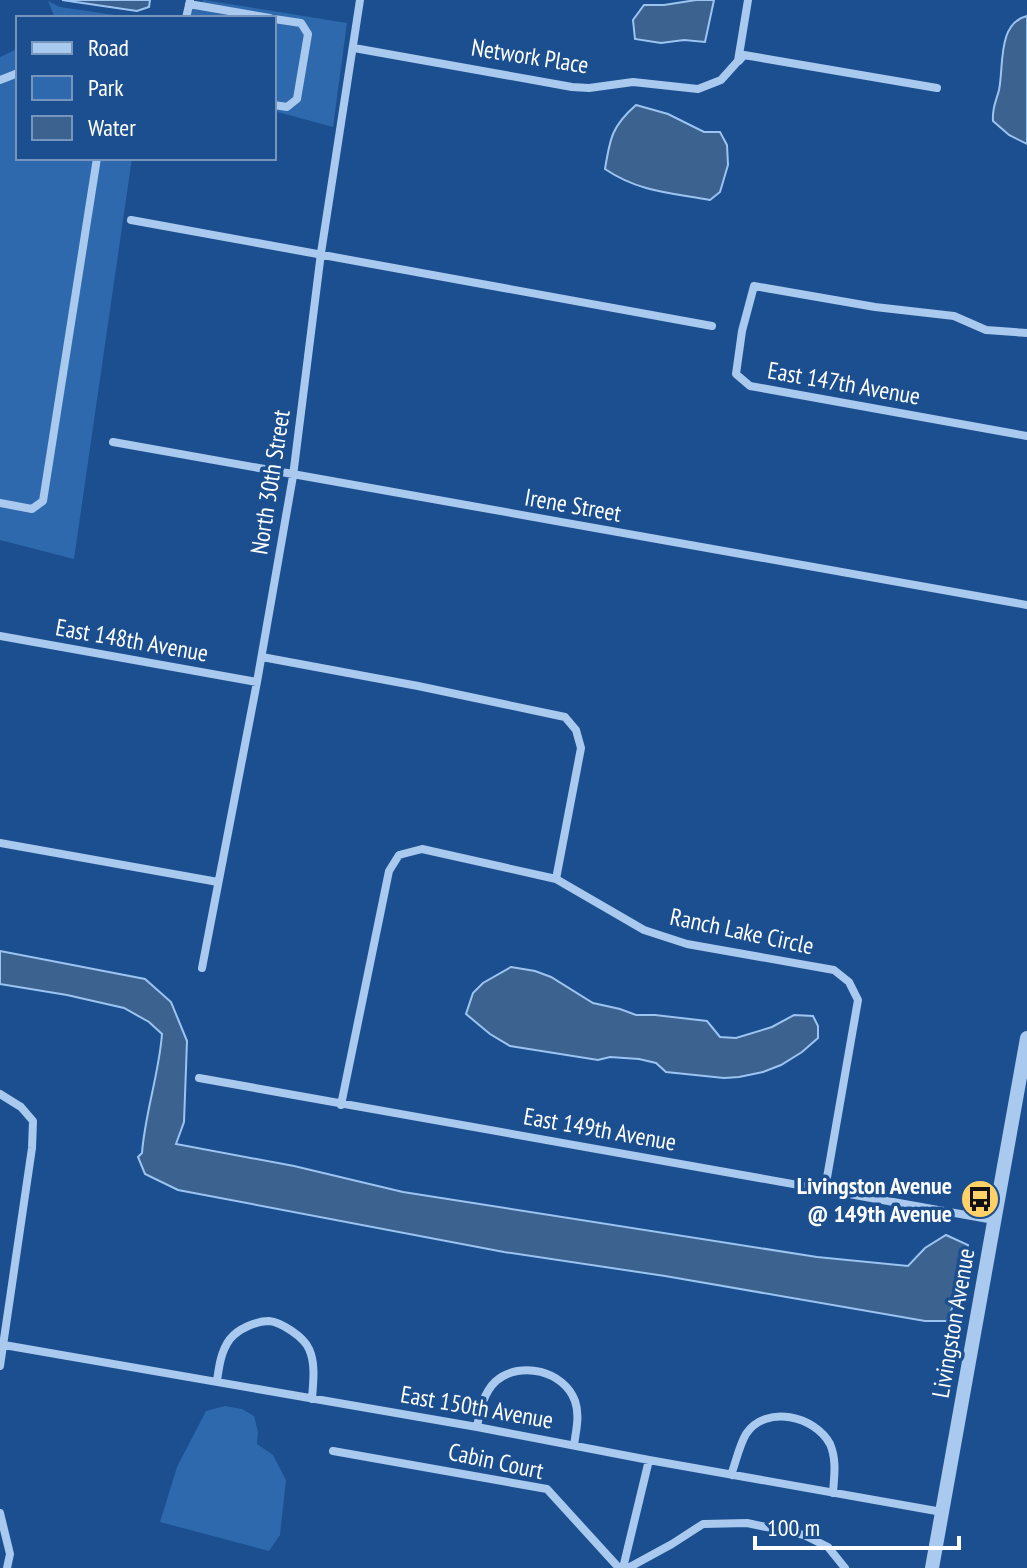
<svg xmlns="http://www.w3.org/2000/svg" width="1027" height="1568" viewBox="0 0 1027 1568" font-family="'PT Sans Narrow',sans-serif">
<style>
.green{fill:#2e69ad}
.water{fill:#3c6290;stroke:#9cc4f0;stroke-width:2}
.lines{fill:none;stroke-linecap:round;stroke-linejoin:round}
.minor{stroke:#a9c9ee;stroke-width:8}
.tertiary{stroke:#a9c9ee;stroke-width:14}
.labels{text-anchor:middle;dominant-baseline:central;stroke-width:7;stroke-linejoin:round;paint-order:stroke}
.street-label{font-size:24px;fill:#fff;stroke:#1b4f8f}
.poi-label{font-size:24px;font-weight:bold;fill:#fff;stroke:#1b4f8f;text-anchor:end}
</style>
<rect width="100%" height="100%" fill="#1b4f8f"/>
<path class="green" d="M 204,0 L 347,23 L 333,127 L 274,111 L 274,18 L 179,18 Z
M 48,1 L 60,7 L 135,18 L 55,18 Z
M 18,44 L 18,158 L 132,158 L 74,559 L 0,540 L 0,57 L 15,50 Z
M 225,1406 L 242,1409 L 254,1416 L 258,1432 L 257,1444 L 273,1455 L 286,1480 L 280,1535 L 269,1551 L 160,1522 L 177,1467 L 206,1411 Z"/>
<path class="water" d="M 62,0 L 150,0 L 149,7 L 137,11 Z
M 696,0 L 714,0 L 705,42 L 684,40 L 661,43 L 635,39 L 633,20 L 644,5 L 664,5 Z
M 1027,16 L 1027,144 L 1009,135 L 993,121 C 992,107 996,102 999,90 C 1004,67 997,23 1027,16 Z
M 636,105 L 668,114 L 704,132 L 720,132 L 727,145 L 728,165 L 720,192 L 710,200 C 671,193 639,192 605,169 C 610,138 612,126 636,105 Z
M 0,951 L 145,979 L 171,1002 L 187,1041 L 184,1122 L 176,1144 L 294,1166 L 403,1192 L 817,1257 L 908,1266 L 925,1248 L 946,1235 L 968,1245 L 956,1298 L 947,1321 L 925,1321 L 665,1276 L 504,1252 L 178,1190 L 145,1174 L 138,1157 L 142,1153 C 145,1113 159,1074 162,1034 L 149,1022 L 124,1008 L 67,995 L 0,984 Z
M 511,967 L 535,971 L 551,977 L 593,1003 L 620,1009 L 636,1015 L 655,1015 L 707,1021 L 720,1037 L 736,1038 L 772,1027 L 794,1015 L 813,1016 L 818,1026 L 818,1038 L 802,1052 L 781,1065 L 763,1072 L 739,1077 L 724,1078 L 666,1072 L 656,1063 L 639,1059 L 610,1057 L 598,1060 L 510,1046 L 490,1034 L 466,1014 L 473,993 L 483,983 Z"/>
<g class="lines">
<path class="minor" d="M 189,4 L 270,18
M 186,18 L 190,1
M 274,19 L 301,23 L 308,34 L 297,99 L 287,107 L 274,105
M 354,48 L 572,87 L 589,88 L 633,82 L 698,89 L 721,80 L 738,61 L 748,0
M 739,61 L 744,55 L 937,88
M 0,80 L 18,73
M 131,220 L 712,326
M 1027,333 L 986,330 L 954,316 L 875,307 L 754,286 L 742,331 L 736,374 L 750,386 L 1027,436
M 113,442 L 1027,605
M 0,503 L 32,509 L 43,501 L 97,158
M 0,636 L 257,682
M 262,657 L 418,686 L 565,717 L 576,730 L 581,748 L 556,879
M 0,843 L 218,882
M 202,968 L 257,682 L 293,476 L 321,253 L 360,0
M 199,1078 L 994,1220
M 0,1094 L 21,1107 L 33,1121 L 32,1148 L 0,1366
M 341,1105 L 389,871 L 399,855 L 422,849 L 556,879 L 644,930 L 687,944 L 834,970 L 849,982 L 858,1000 L 825,1189
M 4,1345 L 477,1427 L 649,1460 L 942,1512
M 217,1381 C 219,1366 221,1351 230,1339 C 238,1329 256,1321 269,1321 C 281,1322 304,1337 309,1349 C 316,1364 313,1383 312,1399
M 477,1427 C 480,1411 483,1393 496,1381 C 521,1360 564,1371 575,1401 C 580,1415 576,1431 574,1445
M 333,1451 L 547,1489 L 619,1568
M 731,1475 C 736,1462 739,1446 746,1434 C 766,1404 815,1416 830,1444 C 837,1460 834,1477 833,1493
M 0,1513 L 10,1554 L 7,1568
M 623,1568 L 649,1460
M 628,1568 L 672,1544 L 703,1524 L 747,1523 L 804,1535 L 828,1547 L 845,1568"/>
<path class="tertiary" d="M 932,1568 L 1027,1038"/>
</g>
<defs>
<g id="bus-disc" transform="scale(2)"><circle r="9.5" fill="#ffd166" stroke="#1b4f8f"/><path d="M-5-6H5V4H4V6H2V4H-2V6H-4V4H-5ZM-3.5-4V0h7V-4ZM-3.5 1.2v1.5H-2V1.2ZM2 1.2v1.5H3.5V1.2Z" fill="#111"/></g>
</defs>
<g fill-rule="evenodd">
<use href="#bus-disc" x="980" y="1199"/>
</g>
<g class="labels">
<g class="street-label">
<text transform="translate(530 56) rotate(9)">Network Place</text>
<text transform="translate(844 383) rotate(10)">East 147th Avenue</text>
<text transform="translate(270 482) rotate(-81)">North 30th Street</text>
<text transform="translate(573 505) rotate(10)">Irene Street</text>
<text transform="translate(132 640) rotate(10)">East 148th Avenue</text>
<text transform="translate(742 931) rotate(12)">Ranch Lake Circle</text>
<text transform="translate(600 1129) rotate(10)">East 149th Avenue</text>
<text transform="translate(953 1323) rotate(-80)">Livingston Avenue</text>
<text transform="translate(477 1407) rotate(10)">East 150th Avenue</text>
<text transform="translate(496 1461) rotate(12)">Cabin Court</text>
</g>
<g class="poi-label">
<text x="952" y="1185">Livingston Avenue<tspan x="952" dy="28">@ 149th Avenue</tspan></text>
</g>
</g>
<rect x="16" y="16" width="260" height="144" fill="#1b4f8f" stroke="#7695bc" stroke-width="2"/>
<rect x="32" y="42" width="40" height="12" fill="#a9c9ee" stroke="#7695bc" stroke-width="2"/>
<text x="88" y="56" font-size="24" fill="#ffffff">Road</text>
<rect x="32" y="76" width="40" height="24" fill="#2e69ad" stroke="#7695bc" stroke-width="2"/>
<text x="88" y="96" font-size="24" fill="#ffffff">Park</text>
<rect x="32" y="116" width="40" height="24" fill="#3c6290" stroke="#7695bc" stroke-width="2"/>
<text x="88" y="136" font-size="24" fill="#ffffff">Water</text>
<path d="M755 1536v12h204v-12" fill="none" stroke="#ffffff" stroke-width="4"/>
<text x="767" y="1536" font-size="24" fill="#ffffff" stroke="#1b4f8f" stroke-width="6" paint-order="stroke">100 m</text>
</svg>
